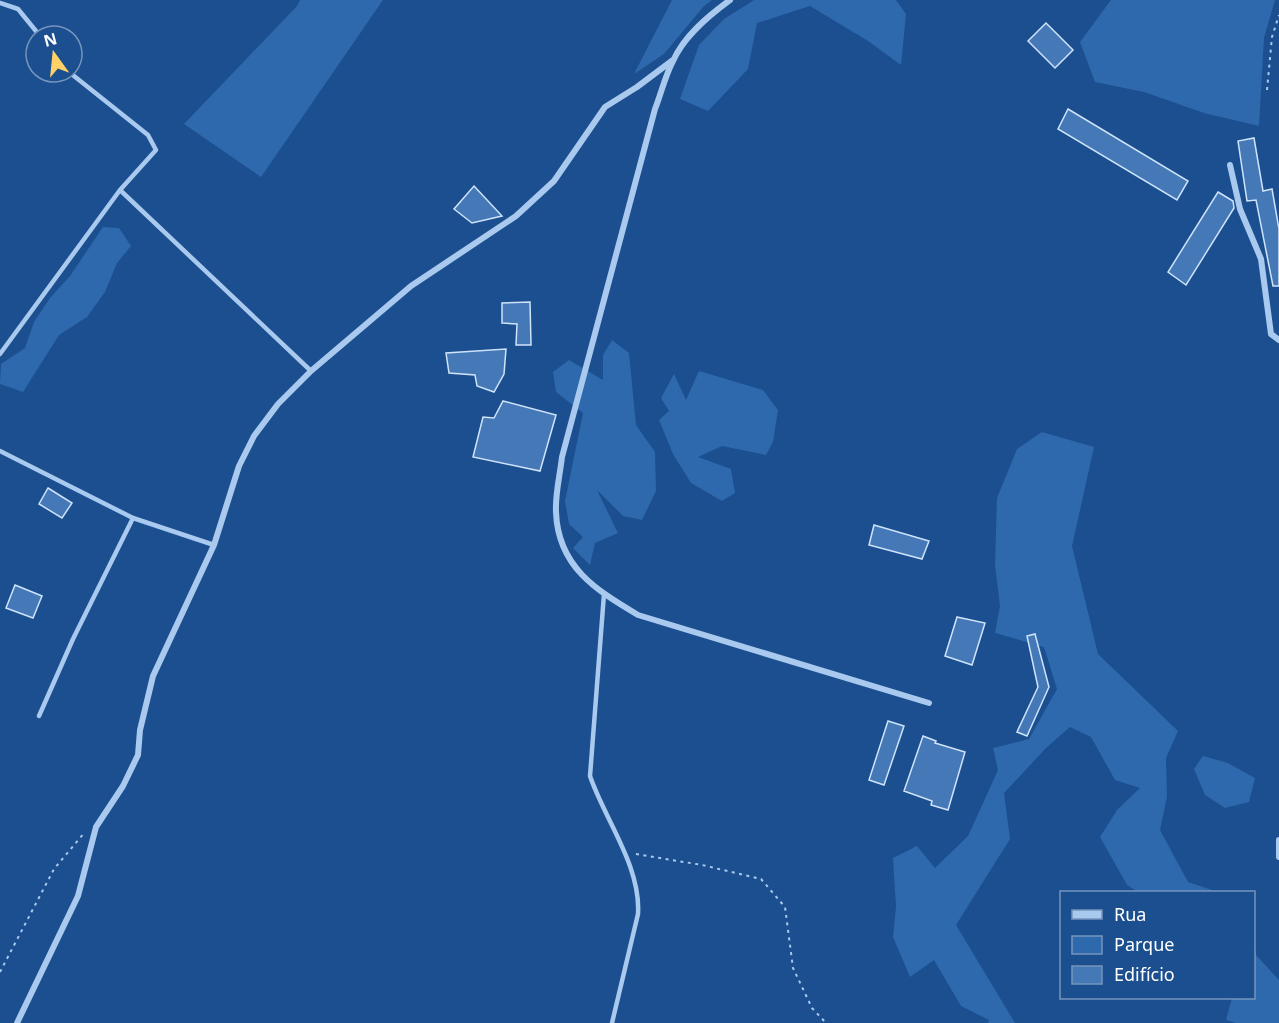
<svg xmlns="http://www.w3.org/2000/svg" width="1279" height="1023" viewBox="0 0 1279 1023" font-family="'Noto Sans',sans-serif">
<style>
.green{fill:#2e69ad}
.building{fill:#4478b7;stroke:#cfe3fa;stroke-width:1.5}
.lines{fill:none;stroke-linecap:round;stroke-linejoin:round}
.path{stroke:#a9c9ee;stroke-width:2;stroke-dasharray:3 4.5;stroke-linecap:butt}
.service{stroke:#a9c9ee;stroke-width:4.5}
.minor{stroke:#a9c9ee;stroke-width:6}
</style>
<rect width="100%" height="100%" fill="#1b4f8f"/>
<path class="green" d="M 300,0 L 383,0 L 261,177 L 184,124 L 297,6 Z
M 672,0 L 712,0 L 704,6 L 664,54 L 634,74 Z
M 754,0 L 896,0 L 906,14 L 901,65 L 868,41 L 810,6 L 757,23 L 748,69 L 708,111 L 680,99 L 699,45 L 724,19 Z
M 1111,0 L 1275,0 L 1264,38 L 1259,126 L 1204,113 L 1144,92 L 1095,82 L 1080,42 Z
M 103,227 L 119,228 L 131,246 L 117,263 L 105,292 L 87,317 L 59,335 L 23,392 L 0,384 L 1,364 L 25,348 L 34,322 L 50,298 L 70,276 Z
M 612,340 L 629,353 L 636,425 L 655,452 L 656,491 L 642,520 L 623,516 L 597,490 L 618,533 L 595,543 L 590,565 L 573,548 L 583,537 L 569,524 L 565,501 L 583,413 L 556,392 L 553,372 L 569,360 L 603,380 L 603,355 Z
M 699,371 L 763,390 L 778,410 L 773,442 L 766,455 L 722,446 L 698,457 L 731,469 L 735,493 L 722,501 L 691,483 L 673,454 L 659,420 L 669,411 L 661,398 L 674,374 L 686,400 Z
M 1042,432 L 1094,447 L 1072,546 L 1098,654 L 1178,731 L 1166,758 L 1167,797 L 1160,830 L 1188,882 L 1218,892 L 1138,892 L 1127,885 L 1100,837 L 1117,810 L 1140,788 L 1115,780 L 1091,737 L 1070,727 L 1046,748 L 1004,793 L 1010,839 L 956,925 L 1015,1023 L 988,1023 L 989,1020 L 961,1006 L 934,960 L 910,977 L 893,937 L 896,907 L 893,858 L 917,846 L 935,868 L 968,836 L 998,770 L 993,748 L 1029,739 L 1057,689 L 1044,647 L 995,633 L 1000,606 L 995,565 L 997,498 L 1017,449 Z
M 1203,756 L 1228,763 L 1255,778 L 1249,802 L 1225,808 L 1205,795 L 1194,769 Z
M 1254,941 L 1256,955 L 1279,980 L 1279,1023 L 1236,1023 L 1226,1020 L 1232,998 L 1254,998 Z"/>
<path class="building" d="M 1046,23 L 1073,50 L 1055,68 L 1028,41 Z
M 1068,109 L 1188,181 L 1177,200 L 1058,129 Z
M 1254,138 L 1263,191 L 1272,189 L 1279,229 L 1279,286 L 1273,286 L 1256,200 L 1247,201 L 1238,141 Z
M 474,186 L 502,216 L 472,223 L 454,209 Z
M 1218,192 L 1233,201 L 1234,208 L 1186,285 L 1168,272 Z
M 530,302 L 531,345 L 516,345 L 517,324 L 502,323 L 502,303 Z
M 506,349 L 504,374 L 494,392 L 477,386 L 475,375 L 449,373 L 446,353 Z
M 503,401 L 556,415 L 540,471 L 473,457 L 483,417 L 494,418 Z
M 48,488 L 72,503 L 62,518 L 39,504 Z
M 874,525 L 929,541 L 922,559 L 869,545 Z
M 15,585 L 42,596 L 33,618 L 6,608 Z
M 957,617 L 985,623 L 972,665 L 945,656 Z
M 1035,634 L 1049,687 L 1027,736 L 1017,732 L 1038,687 L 1027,636 Z
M 888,721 L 904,726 L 884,785 L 869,780 Z
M 923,736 L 936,741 L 935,743 L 965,752 L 948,810 L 931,805 L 932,801 L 904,791 Z"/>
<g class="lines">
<path class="path" d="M 1267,90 L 1272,37 L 1279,15
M 636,854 L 702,865 L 761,879 L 785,907 L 793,968 L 812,1008 L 826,1023
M 0,972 L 54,869 L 85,832"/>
<path class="service" d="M 0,3 L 18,9 L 40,36
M 120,190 L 311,371
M 0,354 L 120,190 L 156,150 L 148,135 L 69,72
M 0,451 L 133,518 L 214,545
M 604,594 L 590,776 C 605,820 641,866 638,914 L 612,1023
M 39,716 L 73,639 L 133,518"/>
<path class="minor" d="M 730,0 C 708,16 684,36 673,61 C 665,76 661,94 655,109 L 562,457 C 560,475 555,494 556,512 C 558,567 596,590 638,615 L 929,703
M 1230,165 L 1240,209 L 1261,259 L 1271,334 L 1279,340
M 1279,840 L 1279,857
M 17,1023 L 78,896 L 96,827 L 123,786 L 138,755 L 140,730 L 153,676 L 214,545 L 239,466 L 254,436 L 278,404 L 311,371 L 411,286 L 516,216 L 554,181 L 605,107 L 637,87 L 673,60"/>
</g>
<rect x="1060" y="891" width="195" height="108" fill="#1b4f8f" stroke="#7695bc" stroke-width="1.5"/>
<rect x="1072" y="910" width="30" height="9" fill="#a9c9ee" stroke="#7695bc" stroke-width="1.5"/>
<text x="1114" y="921" font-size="18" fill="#ffffff">Rua</text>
<rect x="1072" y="936" width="30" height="18" fill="#2e69ad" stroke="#7695bc" stroke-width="1.5"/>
<text x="1114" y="951" font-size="18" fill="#ffffff">Parque</text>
<rect x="1072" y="966" width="30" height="18" fill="#4478b7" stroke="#7695bc" stroke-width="1.5"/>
<text x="1114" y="981" font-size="18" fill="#ffffff">Edifício</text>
<g transform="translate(54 54) rotate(345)"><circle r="28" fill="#1b4f8f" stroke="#7695bc" stroke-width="1.5"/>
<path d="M0-4.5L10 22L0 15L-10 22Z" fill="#ffd166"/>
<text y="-9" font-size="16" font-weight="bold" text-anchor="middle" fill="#ffffff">N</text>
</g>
</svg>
